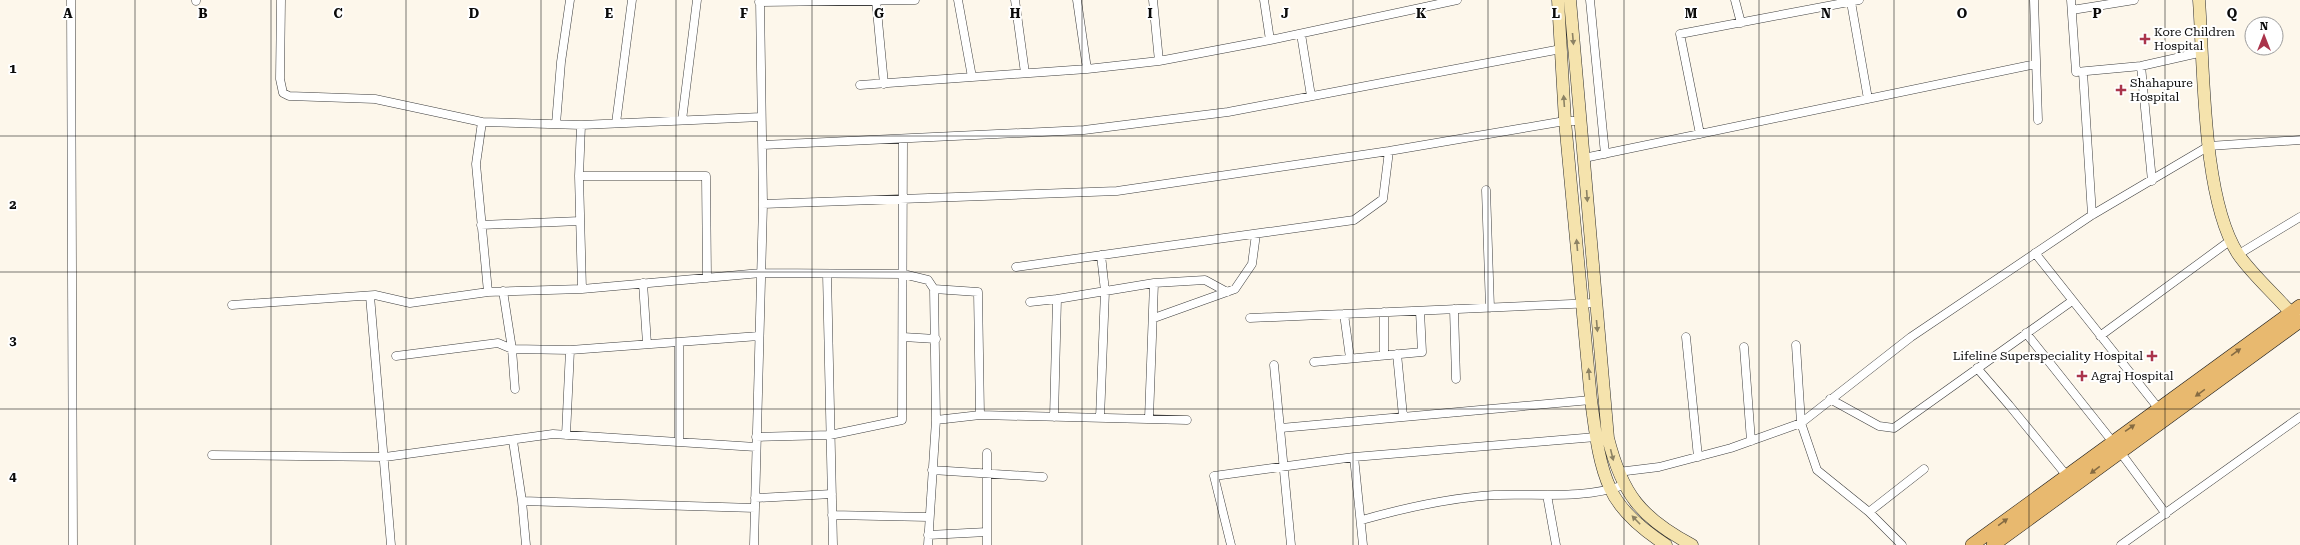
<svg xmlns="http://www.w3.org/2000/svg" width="2300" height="545" viewBox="0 0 2300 545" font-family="'Roboto Serif',serif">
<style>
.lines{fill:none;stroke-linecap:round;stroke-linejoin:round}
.street-casing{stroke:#3e3e3e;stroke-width:9}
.secondary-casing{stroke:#2d2d2d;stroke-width:13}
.primary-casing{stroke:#1c1c1c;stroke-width:14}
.street{stroke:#fff;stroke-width:8}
.secondary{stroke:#f5e3ad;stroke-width:12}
.primary{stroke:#e8b96f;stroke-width:13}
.oneway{fill:#8c8264}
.oneway2{fill:#856b42}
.grid{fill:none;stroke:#0b0b0b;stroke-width:1;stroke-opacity:0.55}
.poi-dot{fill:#aa344b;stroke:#fff;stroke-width:1.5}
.labels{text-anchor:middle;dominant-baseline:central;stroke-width:4;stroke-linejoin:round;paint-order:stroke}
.poi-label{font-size:12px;fill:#0b0b0b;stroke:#fff;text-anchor:start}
.grid-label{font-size:13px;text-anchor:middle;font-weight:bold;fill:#0b0b0b;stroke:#fff;stroke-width:4;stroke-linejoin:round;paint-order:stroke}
</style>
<rect width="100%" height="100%" fill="#fdf7eb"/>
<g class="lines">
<g class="street-casing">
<path id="street" d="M 71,0 L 73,545
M 196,0 L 196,1
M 281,0 L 280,79 L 283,93 L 289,96 L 375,99 L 482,122
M 876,0 L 884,84
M 958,0 L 972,77
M 1015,0 L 1025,73
M 1077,0 L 1087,69
M 1153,0 L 1159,61
M 1264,0 L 1270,40
M 1590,0 L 1605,154
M 1735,0 L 1741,23
M 2034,0 L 2038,120
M 2071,0 L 2076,72 L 2141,66 L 2203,52
M 759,2 L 915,0
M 1851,2 L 1868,99
M 2072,10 L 2134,0
M 1301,34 L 1311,96
M 2141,66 L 2152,181
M 2083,72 L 2092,215
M 860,85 L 1087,69 L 1159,61 L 1270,40 L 1457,0
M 682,120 L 697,0
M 616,123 L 632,0
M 556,124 L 561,62 L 570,0
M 581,125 L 579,176 L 582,289
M 1700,134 L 1680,34 L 1859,0
M 763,145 L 1084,130 L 1228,112 L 1561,49
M 1584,158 L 2036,64
M 579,176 L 706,176 L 707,278
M 1486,190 L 1490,308
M 763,204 L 1117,191 L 1389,151 L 1565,121 L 1580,121
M 481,225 L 580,221
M 2035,253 L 2159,409
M 2239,254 L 2300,217
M 1016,267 L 1354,220 L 1383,199 L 1389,151
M 827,274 L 833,545
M 643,283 L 647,344
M 1154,283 L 1205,280 L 1227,292
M 934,289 L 978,292 L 980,415
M 503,291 L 512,349 L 515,389
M 488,292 L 476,164 L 482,122 L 581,125 L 761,117
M 370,296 L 391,545
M 1030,302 L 1057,299
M 232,305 L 375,295 L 410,303 L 488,292 L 582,289 L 761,273 L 903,274 L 928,280 L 934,289 L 936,420 L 928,545
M 1454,309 L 1456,379
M 1384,312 L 1384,355
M 1344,314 L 1350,358
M 1154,318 L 1235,289 L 1252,264 L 1256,234
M 1250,318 L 1595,303
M 2026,333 L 2112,441 L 2166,514
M 2100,336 L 2231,240
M 903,337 L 936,339
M 1686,337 L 1698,457
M 679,342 L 679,442
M 1796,345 L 1801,423 L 1817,470 L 1869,512 L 1902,545
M 1744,347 L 1751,441
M 1397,354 L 1403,416
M 396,356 L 498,343 L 512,349 L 570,350 L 759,336
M 1314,362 L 1422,352 L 1420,311
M 1274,365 L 1291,545
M 1977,368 L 2009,405 L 2067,476
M 1830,399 L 1879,426 L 1894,428 L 2072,301
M 1054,417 L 1057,299 L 1154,283 L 1149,418
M 1100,418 L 1105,291 L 1101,255
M 936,420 L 980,415 L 1187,420
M 1281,428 L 1591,400
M 566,435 L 570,350
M 756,437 L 830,435 L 902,420 L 903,139
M 513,441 L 522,501 L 526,545
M 987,453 L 987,545
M 212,455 L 385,457 L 553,434 L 756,447
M 1354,457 L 1363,545
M 932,470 L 1043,477
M 1618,472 L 1659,467 L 1731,448 L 1801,423 L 1911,337 L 2092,215 L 2209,146 L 2300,140
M 1547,495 L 1556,545
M 755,498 L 832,494
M 522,501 L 755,508
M 1869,512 L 1924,469
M 832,515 L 928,517
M 1362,520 C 1404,508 1449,498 1494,495 C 1537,493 1582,500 1624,485
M 928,535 L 987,532
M 754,545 L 763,204 L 760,0
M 1231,545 L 1214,476 L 1354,457 L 1596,437
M 2121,545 L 2300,417"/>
</g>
<g class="secondary-casing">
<path id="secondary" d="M 1558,0 L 1565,121 L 1591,400 C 1595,429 1598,462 1610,488 C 1620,511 1646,532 1666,545
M 1570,0 L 1608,438 C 1622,494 1641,518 1692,545
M 2199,0 C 2204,68 2202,198 2238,254 C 2252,275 2280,299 2297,320"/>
</g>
<g class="primary-casing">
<path id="primary" d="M 1972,545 L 2300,306
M 1993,545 L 2300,321"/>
</g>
<use href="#street" class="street"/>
<use href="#secondary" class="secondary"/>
<use href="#primary" class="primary"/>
</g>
<defs><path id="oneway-solid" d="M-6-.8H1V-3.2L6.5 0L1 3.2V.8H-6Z"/></defs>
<g class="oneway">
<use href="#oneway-solid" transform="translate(1573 39) rotate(85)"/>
<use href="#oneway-solid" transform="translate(1564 101) rotate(-94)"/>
<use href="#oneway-solid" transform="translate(1587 196) rotate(86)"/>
<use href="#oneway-solid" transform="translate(1577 245) rotate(-95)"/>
<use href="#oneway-solid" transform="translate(1597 326) rotate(85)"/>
<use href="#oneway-solid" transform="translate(1589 374) rotate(-95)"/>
<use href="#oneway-solid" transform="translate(1612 455) rotate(76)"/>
<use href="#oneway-solid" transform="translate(1636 520) rotate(-134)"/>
</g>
<g class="oneway2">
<use href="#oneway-solid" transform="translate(2236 352) rotate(-36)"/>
<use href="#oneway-solid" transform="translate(2200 393) rotate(144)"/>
<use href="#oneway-solid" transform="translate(2130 428) rotate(-35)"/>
<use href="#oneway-solid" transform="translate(2095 470) rotate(143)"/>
<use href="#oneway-solid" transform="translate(2003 522) rotate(-36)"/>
</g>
<path class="grid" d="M 135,0 L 135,545M 271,0 L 271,545M 406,0 L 406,545M 541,0 L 541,545M 676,0 L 676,545M 812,0 L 812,545M 947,0 L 947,545M 1082,0 L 1082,545M 1218,0 L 1218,545M 1353,0 L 1353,545M 1488,0 L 1488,545M 1624,0 L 1624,545M 1759,0 L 1759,545M 1894,0 L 1894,545M 2029,0 L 2029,545M 2165,0 L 2165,545M 0,136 L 2300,136M 0,272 L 2300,272M 0,409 L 2300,409"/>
<g class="poi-dot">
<path d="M2143 33h4v4h4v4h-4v4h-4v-4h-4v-4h4z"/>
<path d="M2119 84h4v4h4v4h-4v4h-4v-4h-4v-4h4z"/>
<path d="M2150 350h4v4h4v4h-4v4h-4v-4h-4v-4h4z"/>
<path d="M2080 370h4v4h4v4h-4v4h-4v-4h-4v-4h4z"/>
</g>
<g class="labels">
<g class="poi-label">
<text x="2154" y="32">Kore Children<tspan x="2154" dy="14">Hospital</tspan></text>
<text x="2130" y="83">Shahapure<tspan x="2130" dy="14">Hospital</tspan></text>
<text x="2143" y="356" text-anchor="end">Lifeline Superspeciality Hospital</text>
<text x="2091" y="376">Agraj Hospital</text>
</g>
</g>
<g class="grid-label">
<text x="68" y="18">A</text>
<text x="203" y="18">B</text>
<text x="338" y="18">C</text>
<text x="474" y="18">D</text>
<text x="609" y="18">E</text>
<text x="744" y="18">F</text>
<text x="879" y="18">G</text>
<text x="1015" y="18">H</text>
<text x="1150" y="18">I</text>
<text x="1285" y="18">J</text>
<text x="1421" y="18">K</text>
<text x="1556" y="18">L</text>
<text x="1691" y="18">M</text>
<text x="1826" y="18">N</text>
<text x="1962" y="18">O</text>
<text x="2097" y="18">P</text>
<text x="2232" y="18">Q</text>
<text x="13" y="73">1</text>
<text x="13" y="209">2</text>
<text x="13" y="345">3</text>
<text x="13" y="481">4</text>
</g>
<g transform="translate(2264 36)"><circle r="19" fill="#ffffff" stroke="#9d9d9d"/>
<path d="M0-3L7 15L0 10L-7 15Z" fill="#aa344b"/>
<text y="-6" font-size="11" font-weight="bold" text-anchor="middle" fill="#0b0b0b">N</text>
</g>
</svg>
